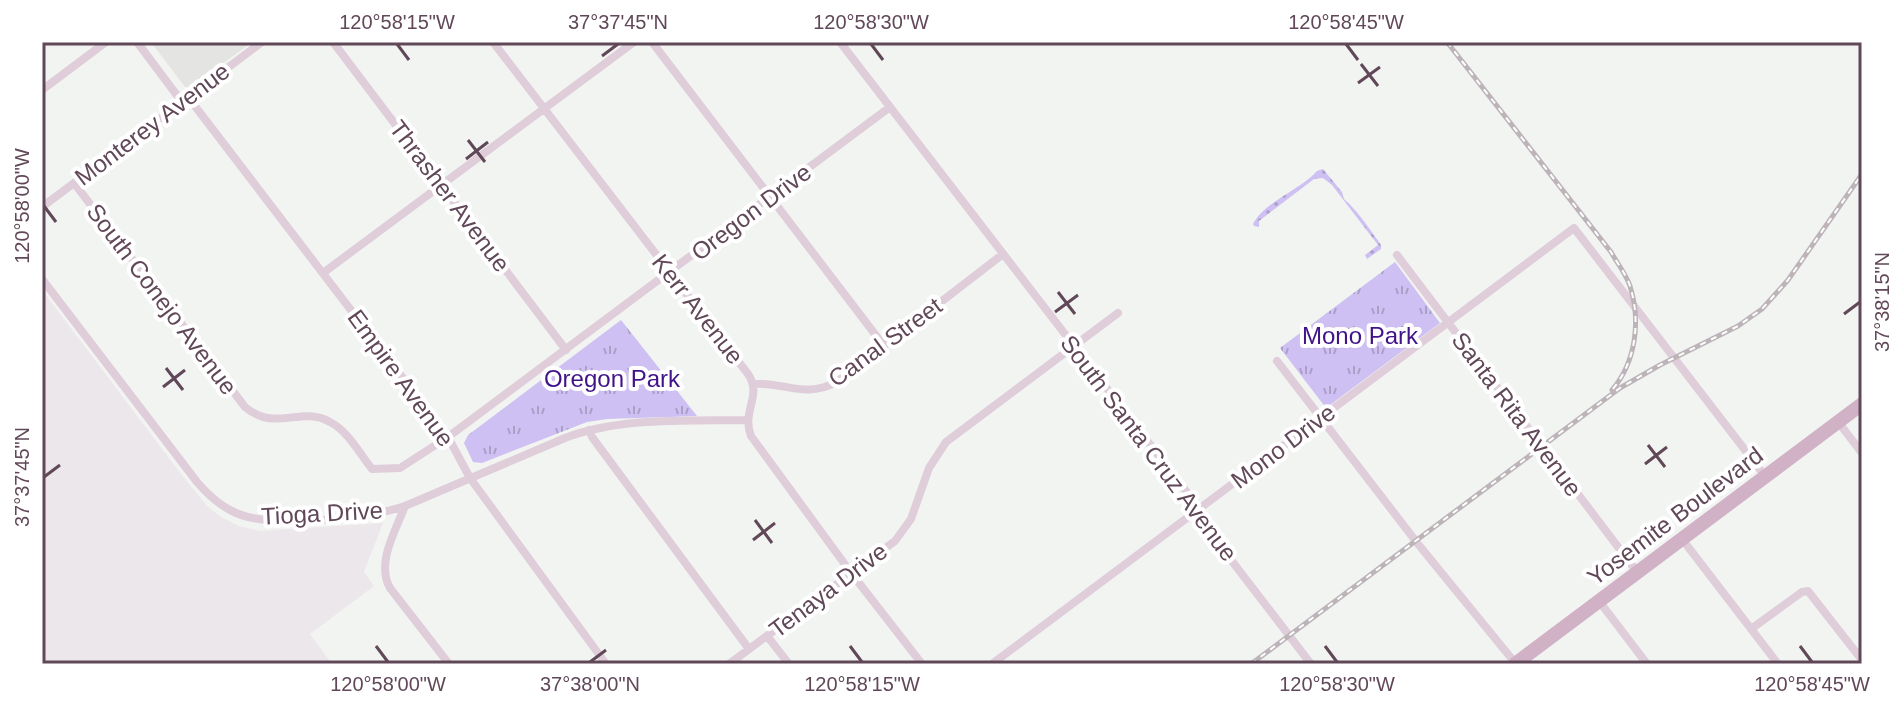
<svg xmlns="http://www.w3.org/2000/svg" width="1904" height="706" viewBox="0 0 1904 706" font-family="Helvetica,sans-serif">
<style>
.education{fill:#e4e5e3}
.airport{fill:#ece7ea}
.grass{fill:url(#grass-dots)}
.park{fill:url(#park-tufts)}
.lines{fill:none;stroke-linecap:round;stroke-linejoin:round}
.street{stroke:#dfcdd9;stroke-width:8}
.primary{stroke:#d1b1c5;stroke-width:14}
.rail-casing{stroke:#bcb4b8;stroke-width:5}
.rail{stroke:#fff;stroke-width:2;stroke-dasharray:6;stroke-linecap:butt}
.ticks{fill:none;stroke:#614858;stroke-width:3}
.labels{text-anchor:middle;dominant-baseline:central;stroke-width:8;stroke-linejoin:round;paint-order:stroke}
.street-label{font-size:24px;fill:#614858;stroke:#fff}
.park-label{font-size:24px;fill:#401388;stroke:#fff}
.neatline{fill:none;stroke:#614858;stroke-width:3}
.ticks-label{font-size:20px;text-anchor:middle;fill:#614858}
</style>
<defs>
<pattern id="grass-dots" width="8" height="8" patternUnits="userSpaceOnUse" patternTransform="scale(2)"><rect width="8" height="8" fill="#cec0f2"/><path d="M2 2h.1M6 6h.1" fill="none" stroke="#ab9ec7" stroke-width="1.8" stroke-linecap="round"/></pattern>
<pattern id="park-tufts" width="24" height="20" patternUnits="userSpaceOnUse" patternTransform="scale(2)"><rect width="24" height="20" fill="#cec0f2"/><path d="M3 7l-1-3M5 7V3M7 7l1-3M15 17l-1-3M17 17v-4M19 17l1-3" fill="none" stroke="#ab9ec7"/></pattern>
</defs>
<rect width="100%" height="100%" fill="#f2f4f2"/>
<path class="education" d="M 151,42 L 252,42 L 190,88 L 185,87 Z"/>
<path class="airport" d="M 42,290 L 181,474 L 207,506 L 221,517 L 239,526 L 260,531 L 383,523 L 364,572 L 374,586 L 310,634 L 332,664 L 42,664 Z"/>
<path class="grass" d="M 1323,169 L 1342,192 L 1344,199 C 1357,210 1372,232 1381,245 L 1381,249 L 1367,259 L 1365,255 L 1378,245 L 1332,185 L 1323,178 L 1314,179 L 1259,221 L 1259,227 L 1254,226 L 1253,224 C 1264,202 1300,190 1317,171 Z"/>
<path class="park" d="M 1395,262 L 1440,323 L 1326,408 L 1280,348 Z
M 621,320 L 697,416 L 607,419 L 587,422 L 482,463 L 473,462 L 464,443 L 468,435 Z"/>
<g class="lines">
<path class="street" d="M 137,42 L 182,102
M 333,42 L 566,350
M 493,42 L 748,374 C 763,396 741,411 751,436 L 852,574 L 922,664
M 652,42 L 884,346
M 840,42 L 1199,508 L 1228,556 L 1311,664
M 42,90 L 106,42
M 188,97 L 448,437 L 470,478 L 606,664
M 74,183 L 245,407 C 276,433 301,405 330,422 C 348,431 360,454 372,469 L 400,468 L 448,437 L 890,107
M 42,207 L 262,42
M 1397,255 L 1637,572
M 323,273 L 634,42
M 42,279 L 197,482 C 208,495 220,506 236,513 C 273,529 366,519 405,506 L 565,438 C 621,417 687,421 747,420
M 1277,361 L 1418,544 L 1516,664
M 754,384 C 787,382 803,399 837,382 L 1003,254
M 1839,423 L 1862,453
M 589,430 L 592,437 L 749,649
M 405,506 C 395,532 376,563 390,588 L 449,664
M 1682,539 L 1778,664
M 1599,601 L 1647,664
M 1751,629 L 1802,592 L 1808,591 L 1862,660
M 767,636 L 789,664
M 729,664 L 895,541 L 911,519 L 929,468 L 946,442 L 1118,313
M 992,664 L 1574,228 L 1765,476"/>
<path class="primary" d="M 1515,664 L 1862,404"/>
<g class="rail-casing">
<path id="rail" d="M 1447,42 L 1611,252 C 1617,263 1626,274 1630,286 C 1641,321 1636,362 1612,390
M 1251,664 L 1620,388 L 1660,365 L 1738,326 L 1762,309 L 1788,280 L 1862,174"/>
</g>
<use href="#rail" class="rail"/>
</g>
<path class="ticks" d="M 397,44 L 409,60M 871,44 L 883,60M 1346,44 L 1358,60M 602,56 L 618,44M 1361,64 L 1378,86M 1358,83 L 1380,67M 468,140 L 485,162M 466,159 L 488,142M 44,206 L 56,222M 1058,292 L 1075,314M 1055,312 L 1078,295M 1844,314 L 1860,302M 166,368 L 183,390M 163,387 L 185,370M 1648,445 L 1665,467M 1645,464 L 1667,447M 44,477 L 60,465M 755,520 L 772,543M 753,540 L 775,523M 376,646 L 388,662M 850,646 L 862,662M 1325,646 L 1337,662M 1800,646 L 1812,662M 590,662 L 606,650"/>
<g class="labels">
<g class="street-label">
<text transform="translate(152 124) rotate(-37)">Monterey Avenue</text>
<text transform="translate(450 196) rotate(53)">Thrasher Avenue</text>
<text transform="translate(751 212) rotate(-37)">Oregon Drive</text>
<text transform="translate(162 299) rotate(53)">South Conejo Avenue</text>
<text transform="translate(698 309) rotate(52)">Kerr Avenue</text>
<text transform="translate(885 342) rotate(-36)">Canal Street</text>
<text transform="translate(401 378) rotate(54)">Empire Avenue</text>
<text transform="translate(1517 414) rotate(53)">Santa Rita Avenue</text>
<text transform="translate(1283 446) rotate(-37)">Mono Drive</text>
<text transform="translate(1149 448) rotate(53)">South Santa Cruz Avenue</text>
<text transform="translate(322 513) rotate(-3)">Tioga Drive</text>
<text transform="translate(1675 516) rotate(-37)">Yosemite Boulevard</text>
<text transform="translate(828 590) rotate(-37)">Tenaya Drive</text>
</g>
<g class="park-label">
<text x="1360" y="335">Mono Park</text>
<text x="612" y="378">Oregon Park</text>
</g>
</g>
<rect width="1904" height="706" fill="none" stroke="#ffffff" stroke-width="88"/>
<rect x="44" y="44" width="1816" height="618" class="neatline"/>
<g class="ticks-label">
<text x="397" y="29">120°58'15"W</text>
<text x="618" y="29">37°37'45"N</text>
<text x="871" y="29">120°58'30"W</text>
<text x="1346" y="29">120°58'45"W</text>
<text transform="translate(22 206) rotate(-90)" y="7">120°58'00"W</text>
<text transform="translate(1882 302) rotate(-90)" y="7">37°38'15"N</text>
<text transform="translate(22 477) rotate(-90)" y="7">37°37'45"N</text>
<text x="388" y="691">120°58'00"W</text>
<text x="590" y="691">37°38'00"N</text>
<text x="862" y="691">120°58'15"W</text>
<text x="1337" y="691">120°58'30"W</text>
<text x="1812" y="691">120°58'45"W</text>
</g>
</svg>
